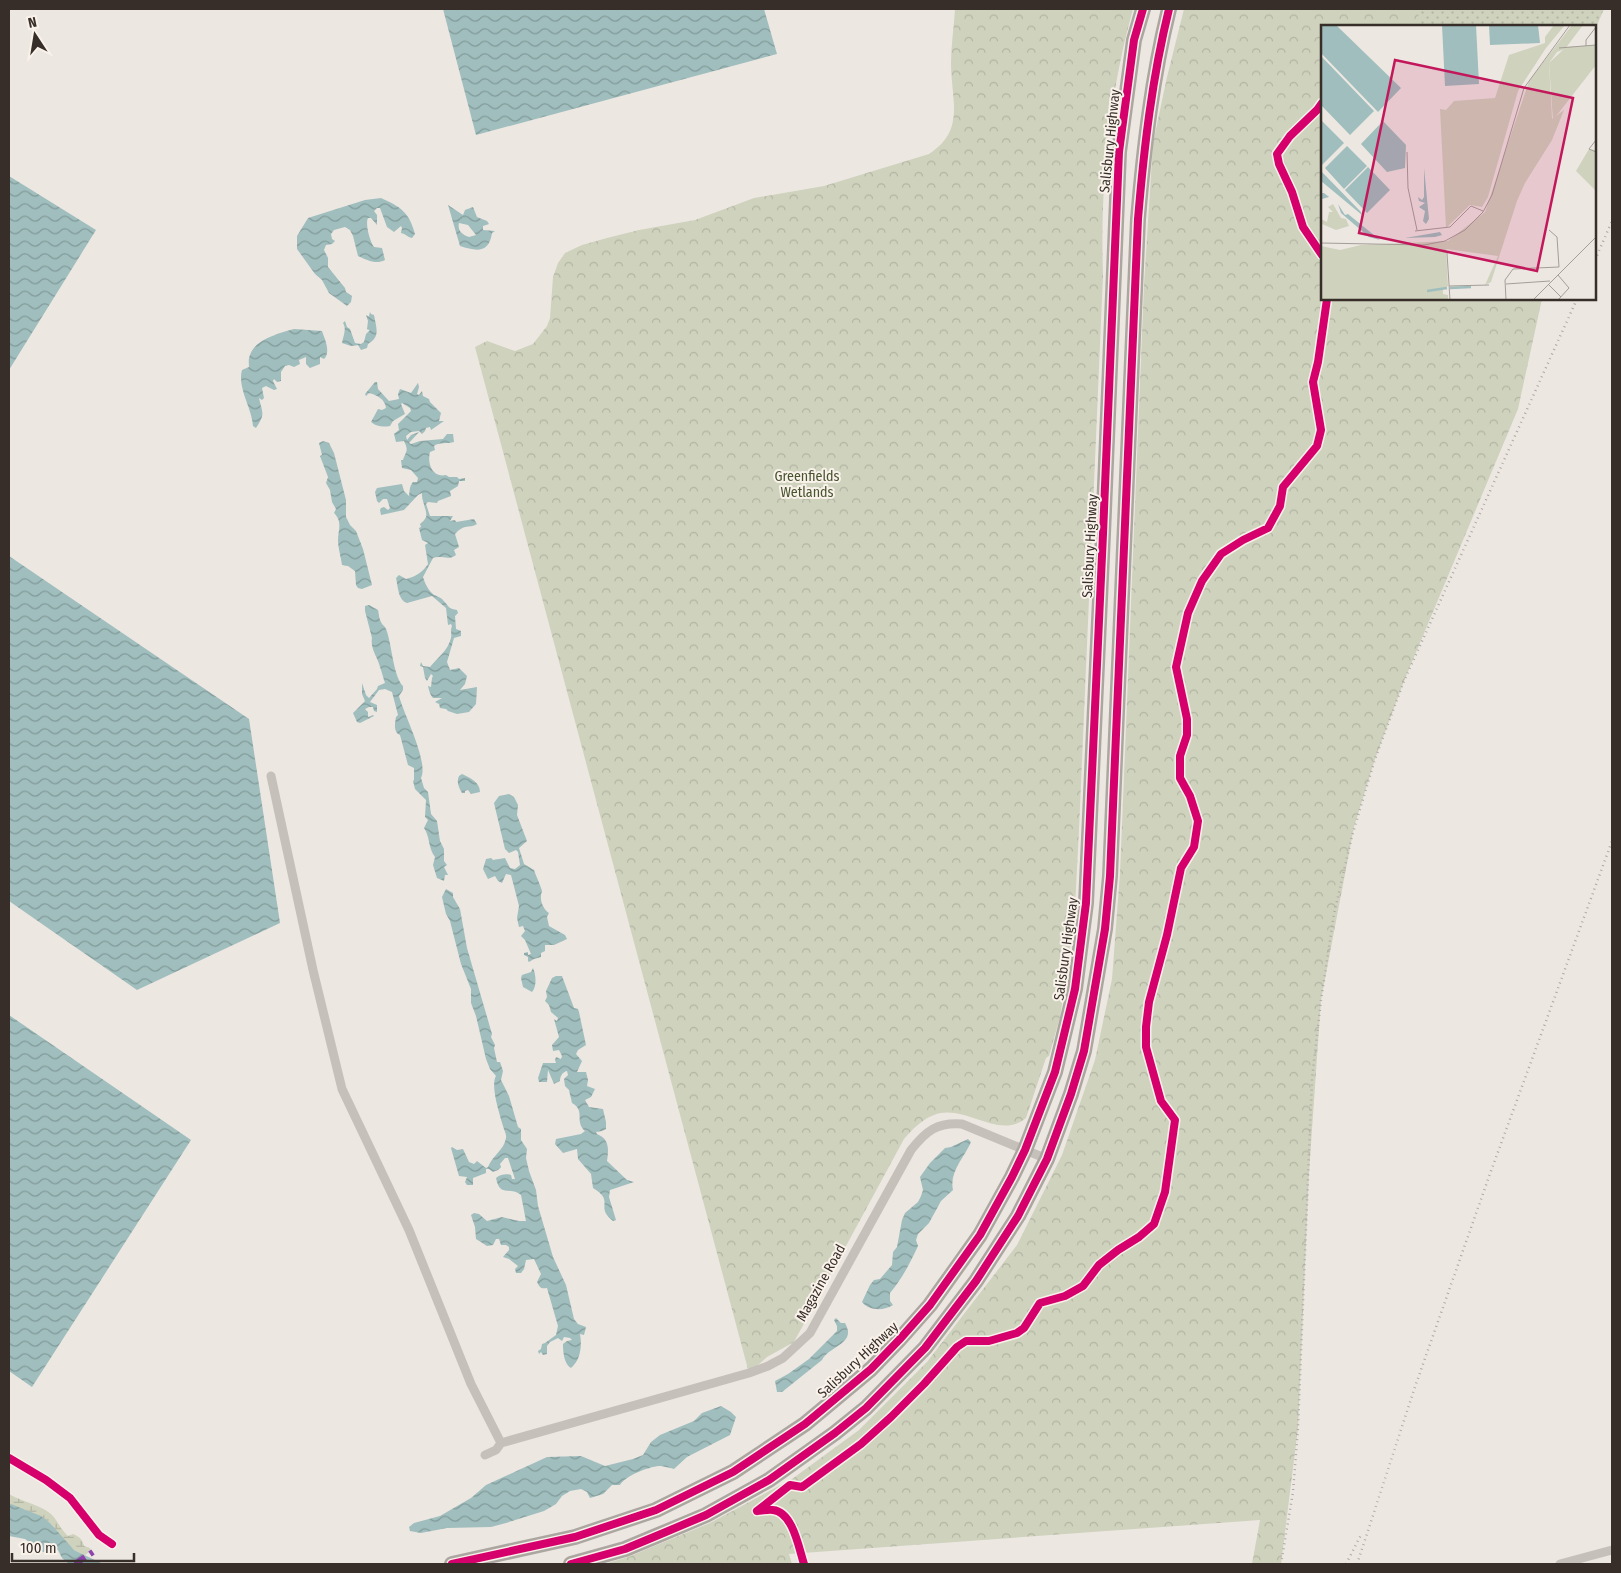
<svg xmlns="http://www.w3.org/2000/svg" width="1621" height="1573" viewBox="0 0 1621 1573" font-family="'Fira Sans Condensed',sans-serif">
<style>
.grass{fill:url(#grass-dots)}
.wetland{fill:url(#wetland-marsh)}
.park{fill:url(#park-crowns)}
.water{fill:url(#water-waves);fill-rule:evenodd}
.lines{fill:none;stroke-linecap:round;stroke-linejoin:round}
.street{stroke:#c6c0bb;stroke-width:9}
.highway{stroke:#aca6a1;stroke-width:16}
.rail{stroke:#aea9a5;stroke-width:2.5;stroke-dasharray:1 4;stroke-linecap:butt}
.quiet{stroke:#8e44ad;stroke-width:6;stroke-dasharray:12 6;stroke-linecap:butt}
.cycleway-casing{stroke:#f9f2ea;stroke-width:11}
.cycleway{stroke:#d6006c;stroke-width:8}
.labels{text-anchor:middle;dominant-baseline:central;stroke-width:4;stroke-linejoin:round;paint-order:stroke}
.street-label{font-size:14px;fill:#372d29;stroke:#f9f2ea}
.park-label{font-size:14px;fill:#48542e;stroke:#f9f2ea}
.inset-river{fill:none;stroke:#9fbebd;stroke-width:2.5}
.inset-road{fill:none;stroke:#a49d98;stroke-width:1}
.view{fill:#c2185b;fill-opacity:0.15;stroke:#c2185b;stroke-width:2.5}
.inset-edge{fill:none;stroke:#372d29;stroke-width:2.5}
</style>
<defs>
<pattern id="grass-dots" width="8" height="8" patternUnits="userSpaceOnUse" patternTransform="scale(1.25)"><rect width="8" height="8" fill="#cfd2bd"/><path d="M2 2h.1M6 6h.1" fill="none" stroke="#b2b5a2" stroke-width="1.8" stroke-linecap="round"/></pattern>
<pattern id="wetland-marsh" width="20" height="14" patternUnits="userSpaceOnUse" patternTransform="scale(1.25)"><rect width="20" height="14" fill="#cfd2bd"/><path d="M1 5h8M5 5V1M11 12h8M15 12V8" fill="none" stroke="#b2b5a2"/></pattern>
<pattern id="park-crowns" width="20" height="18" patternUnits="userSpaceOnUse" patternTransform="scale(1.25)"><rect width="20" height="18" fill="#cfd2bd"/><path d="M2 6a3 3 0 1 1 6 0M12 15a3 3 0 1 1 6 0" fill="none" stroke="#b2b5a2"/></pattern>
<pattern id="water-waves" width="16" height="10" patternUnits="userSpaceOnUse" patternTransform="scale(1.25)"><rect width="16" height="10" fill="#9fbebd"/><path d="M0 5q4-4 8 0t8 0" fill="none" stroke="#829b9a"/></pattern>
</defs>
<rect width="100%" height="100%" fill="#ede7e2"/>
<path class="grass" d="M 1415,9 L 1604,9 L 1595,30 L 1595,26 L 1420,26 Z"/>
<path class="wetland" d="M 9,1494 C 22,1502 39,1504 51,1514 C 58,1521 61,1530 68,1536 L 73,1534 C 80,1537 82,1539 84,1546 L 90,1548 L 91,1551 L 85,1555 L 74,1550 L 68,1545 L 50,1523 L 24,1509 L 21,1509 L 11,1505 L 9,1505 Z"/>
<path class="park" d="M 955,9 L 1133,9 C 1109,95 1100,187 1103,276 L 1079,830 L 1075,907 L 1067,970 L 1060,1017 L 1049,1056 L 1046,1058 L 1026,1118 C 998,1141 965,1103 934,1115 C 921,1120 913,1129 904,1139 L 794,1342 L 767,1357 L 749,1373 L 475,347 L 487,341 L 515,351 L 533,344 L 547,326 L 550,318 L 553,277 L 558,263 L 565,253 L 582,245 L 607,238 L 639,230 L 695,220 L 754,198 L 824,186 L 929,154 C 966,130 951,100 951,63 C 951,45 954,27 955,9 Z
M 1184,9 L 1417,9 L 1421,26 L 1322,26 L 1322,299 L 1542,299 L 1518,409 L 1404,681 L 1375,759 L 1354,827 L 1321,1000 L 1309,1173 L 1298,1428 L 1281,1564 L 1252,1564 L 1260,1520 L 789,1554 L 792,1564 L 604,1564 L 628,1557 L 710,1523 L 792,1479 L 859,1430 L 927,1362 L 1017,1245 L 1062,1155 L 1095,1060 L 1112,979 L 1120,873 L 1144,285 L 1153,143 L 1167,77 Z"/>
<path class="water" d="M 443,9 L 764,9 L 777,54 L 476,135 Z
M 9,176 L 96,230 L 9,370 Z
M 381,198 C 401,207 409,212 415,234 L 412,238 C 407,237 406,234 401,233 L 402,228 L 401,226 L 394,232 L 387,227 L 380,208 L 377,208 L 374,211 L 377,215 L 377,225 L 371,218 L 368,218 C 365,224 370,242 374,247 L 382,248 L 385,260 C 376,265 367,260 358,256 L 353,236 L 350,230 L 345,227 L 334,230 L 331,234 L 332,239 L 335,241 L 332,244 L 326,245 L 324,250 L 328,258 L 328,267 L 345,288 L 346,292 L 352,296 L 351,302 L 347,306 L 329,293 L 322,280 L 315,274 L 297,249 L 297,236 L 308,218 L 365,200 Z
M 448,205 L 463,215 L 465,210 L 473,207 L 477,217 L 487,221 L 489,224 L 483,226 L 483,230 L 495,231 L 492,233 C 489,254 476,251 460,246 ZM 459,223 L 468,225 L 476,235 L 469,237 C 463,235 457,231 459,223 Z
M 370,312 L 371,314 L 374,315 C 376,327 381,337 368,344 L 367,348 L 361,350 L 358,345 L 351,346 L 342,343 C 343,337 347,329 343,323 L 345,321 L 347,327 L 350,329 L 355,343 L 361,344 L 364,342 L 366,334 L 370,330 L 367,329 L 368,321 L 366,315 L 370,317 L 369,316 Z
M 294,329 L 322,331 C 325,340 331,352 324,359 L 320,357 L 320,364 L 310,368 L 306,364 L 306,357 L 299,360 L 300,364 L 294,367 L 289,365 L 285,366 L 281,372 L 281,381 L 277,382 L 274,379 L 273,381 L 277,389 L 274,390 L 266,386 L 262,388 L 264,398 L 262,400 L 259,398 C 263,415 265,414 256,428 L 253,426 C 252,408 237,388 242,370 L 249,367 C 249,364 248,359 250,355 C 255,339 280,333 294,329 Z
M 375,382 L 377,382 L 378,389 L 389,401 L 399,399 L 398,394 L 400,389 L 411,393 L 418,383 L 419,387 L 417,394 L 419,395 L 422,391 L 423,396 L 429,399 L 430,402 L 441,413 L 439,421 L 444,421 L 431,430 L 430,427 L 426,428 L 425,431 L 422,434 L 419,431 L 411,432 L 406,436 L 407,440 L 411,435 L 419,432 L 409,443 L 411,444 L 420,441 L 443,439 L 447,434 L 453,434 L 454,442 C 448,444 438,442 434,446 L 435,450 L 430,452 C 427,463 432,478 446,475 L 449,477 L 457,477 L 459,479 L 465,478 L 465,481 L 459,481 L 458,486 L 450,491 L 451,496 L 438,501 L 437,503 L 428,502 L 426,504 L 430,516 L 453,516 L 450,521 L 455,520 L 456,522 L 474,519 L 477,524 C 469,529 465,523 455,534 L 459,547 L 454,550 L 456,555 C 449,561 441,555 433,558 L 423,577 C 425,584 429,591 434,595 C 435,595 441,598 442,599 C 448,605 448,609 457,610 L 458,613 L 455,616 L 456,629 L 461,631 L 461,636 L 454,638 L 447,662 L 450,670 L 459,668 L 467,676 L 465,684 L 460,690 L 477,687 L 476,704 L 469,712 L 457,714 L 448,711 L 446,709 L 440,708 L 439,704 L 435,702 L 442,698 L 433,698 C 430,695 429,690 428,686 L 431,687 L 432,678 L 433,676 L 431,674 L 427,681 L 425,678 L 423,667 L 420,666 L 421,662 L 423,666 L 430,667 C 437,658 448,651 451,638 C 452,633 450,631 452,626 L 451,624 L 448,625 L 446,608 L 432,596 L 407,603 C 398,600 398,586 396,578 L 399,575 L 406,579 C 415,577 423,572 428,564 L 425,545 L 428,543 L 422,540 L 419,528 L 421,527 L 420,524 C 422,522 425,520 426,517 C 428,512 421,500 422,493 L 418,495 L 404,510 L 381,515 L 380,510 L 381,508 L 384,507 L 388,510 L 390,508 L 387,499 L 383,499 L 379,503 L 377,501 L 375,492 L 377,488 L 402,484 L 404,491 L 409,496 C 410,490 409,487 413,482 L 417,482 L 418,478 L 411,470 L 402,468 L 401,460 L 403,460 C 406,451 409,451 404,441 L 396,442 L 394,434 L 399,430 L 398,424 L 411,411 L 410,408 L 402,403 L 401,404 L 405,414 L 393,421 L 390,426 C 383,427 377,427 371,422 L 378,409 L 382,410 L 386,408 C 385,399 377,395 369,393 L 366,396 L 365,394 Z
M 323,441 L 329,443 L 334,453 L 346,500 L 346,517 L 350,525 L 356,531 L 363,549 L 372,585 L 362,589 L 358,588 L 356,585 L 355,571 L 348,566 L 342,565 C 341,557 338,548 338,540 C 338,530 343,522 334,513 L 336,509 L 332,502 L 330,490 L 326,483 L 328,477 L 320,456 L 322,455 L 319,443 Z
M 9,556 L 249,719 L 280,923 L 137,990 L 9,901 Z
M 369,605 L 378,610 C 379,614 379,619 381,622 C 382,625 385,626 386,629 C 392,644 393,676 403,686 L 403,690 L 399,696 C 404,715 429,762 421,778 L 424,788 L 428,792 L 431,814 L 437,821 L 440,841 L 444,849 L 444,861 L 447,865 L 444,867 L 448,875 L 445,875 L 444,881 L 437,878 L 433,865 L 435,857 C 428,848 430,836 424,828 L 428,820 L 425,817 L 426,800 L 415,789 L 413,781 L 414,780 L 414,768 L 408,765 L 400,735 C 393,732 395,723 396,717 L 398,715 L 392,692 L 385,689 L 379,690 L 370,702 L 377,705 L 377,712 L 374,711 L 373,707 L 369,707 L 365,709 L 368,712 L 368,717 L 373,715 L 374,716 L 360,723 L 357,722 L 353,713 L 365,701 L 362,694 L 362,683 L 366,695 L 369,698 L 377,689 L 378,686 L 385,683 C 383,678 382,672 380,667 C 378,658 370,649 372,638 L 365,611 L 365,606 Z
M 462,774 C 470,778 480,782 480,792 L 471,794 L 468,790 L 465,791 L 465,793 L 462,793 C 459,788 456,782 459,776 Z
M 509,794 L 514,797 L 518,805 L 517,815 L 527,841 L 519,848 L 524,864 L 534,870 C 536,876 539,882 541,888 C 543,892 541,892 541,896 C 540,901 544,910 549,913 L 547,917 L 549,926 L 565,935 L 567,939 L 554,945 L 545,945 L 545,951 L 541,953 L 541,957 L 534,959 L 529,962 L 528,961 L 528,957 L 524,955 L 524,953 L 528,952 L 528,955 L 531,954 L 525,940 L 521,936 L 525,931 L 523,926 L 519,927 L 517,918 L 519,906 L 511,875 L 506,874 L 502,883 L 498,881 L 495,876 L 488,879 L 483,869 L 486,859 L 491,858 L 493,860 L 505,858 L 510,868 L 515,869 L 520,865 L 518,852 L 516,850 L 509,853 L 505,849 L 494,803 L 499,796 Z
M 446,889 L 453,893 L 453,897 L 460,909 L 467,948 L 492,1034 L 491,1037 L 495,1045 L 494,1048 L 497,1062 L 500,1062 L 503,1071 L 501,1080 L 509,1096 L 518,1127 L 521,1129 L 521,1140 L 527,1149 L 526,1158 L 529,1171 L 536,1190 L 538,1206 L 553,1257 L 566,1285 L 574,1319 L 578,1324 L 586,1327 L 584,1335 L 580,1334 C 582,1345 581,1360 571,1368 C 564,1364 563,1352 563,1344 L 567,1341 L 572,1340 L 570,1338 L 564,1337 L 562,1341 L 558,1338 L 550,1342 L 547,1346 L 547,1354 L 543,1355 L 541,1352 L 539,1354 L 538,1351 L 541,1349 L 542,1344 L 545,1343 L 556,1335 L 558,1326 L 547,1288 C 541,1289 540,1288 537,1282 L 541,1274 L 534,1259 L 526,1260 L 524,1269 L 521,1273 L 516,1273 L 515,1269 L 518,1266 L 509,1259 L 503,1257 L 509,1250 L 509,1247 L 506,1245 L 501,1245 L 499,1239 L 496,1239 L 493,1245 L 487,1246 L 476,1239 L 475,1227 L 471,1215 L 474,1213 L 479,1214 L 487,1221 L 502,1217 L 519,1221 L 526,1221 L 521,1195 C 510,1186 500,1198 496,1178 C 499,1175 506,1173 511,1175 L 512,1179 L 515,1179 L 508,1158 L 505,1158 L 500,1164 L 501,1167 L 498,1170 L 493,1172 L 489,1169 L 486,1169 L 486,1173 L 473,1178 L 473,1185 L 467,1185 L 465,1182 L 467,1177 L 459,1176 L 451,1148 L 452,1147 L 457,1150 L 463,1149 L 469,1162 L 474,1164 L 477,1161 L 486,1168 L 488,1167 C 493,1155 504,1150 506,1138 C 507,1135 504,1130 503,1126 C 500,1115 490,1086 496,1076 L 490,1069 L 486,1059 L 476,1016 L 471,1003 L 471,989 L 461,964 L 450,921 L 446,914 L 442,897 Z
M 533,968 C 536,975 537,986 532,992 L 523,987 L 521,978 L 522,975 L 531,972 Z
M 556,976 L 562,976 L 574,1008 L 578,1009 L 579,1012 L 586,1045 L 578,1050 L 576,1054 L 582,1061 L 577,1072 L 586,1072 L 588,1080 L 587,1086 L 595,1089 L 591,1097 L 585,1100 L 589,1107 L 603,1109 L 606,1122 L 606,1129 L 602,1131 L 596,1132 L 597,1134 C 609,1139 609,1148 607,1161 L 627,1180 L 634,1182 L 610,1190 L 609,1197 L 616,1220 L 613,1221 C 594,1206 616,1202 593,1188 L 591,1174 L 578,1159 L 577,1149 L 563,1153 L 555,1144 L 556,1139 L 581,1134 L 585,1131 C 574,1121 586,1111 572,1103 L 569,1090 L 565,1086 L 564,1079 L 568,1075 L 567,1071 C 562,1072 560,1077 560,1081 L 554,1084 L 548,1070 L 547,1082 L 539,1082 L 538,1078 L 543,1063 L 556,1063 L 555,1060 L 556,1057 L 561,1059 L 562,1056 L 559,1050 L 553,1051 L 552,1045 L 559,1037 L 554,1019 L 557,1021 L 558,1018 L 551,1012 L 549,1005 L 545,1001 L 547,997 L 546,991 L 552,978 Z
M 9,1015 L 191,1140 L 32,1387 L 9,1371 Z
M 968,1139 L 971,1142 C 964,1158 949,1172 953,1190 L 941,1201 L 929,1223 L 918,1234 L 916,1240 L 918,1246 C 910,1263 902,1279 890,1293 L 890,1301 L 893,1305 C 884,1311 869,1311 862,1302 L 870,1285 L 874,1280 L 880,1279 L 892,1265 L 893,1252 L 897,1247 L 902,1220 L 905,1213 L 918,1202 L 921,1196 L 923,1190 L 920,1177 L 930,1163 L 945,1148 L 951,1147 Z
M 836,1318 L 841,1323 L 845,1323 C 857,1344 830,1345 822,1360 L 782,1392 L 777,1392 L 775,1381 L 788,1374 L 809,1359 L 837,1331 L 837,1326 L 834,1320 Z
M 721,1406 L 731,1412 L 736,1417 L 730,1435 L 687,1457 L 674,1469 C 670,1468 663,1466 659,1466 C 648,1467 625,1476 620,1485 L 612,1485 L 603,1494 L 590,1498 L 587,1492 L 581,1489 L 570,1491 L 562,1496 L 556,1504 L 544,1511 L 506,1523 L 491,1527 L 447,1528 L 421,1533 L 410,1531 L 409,1527 L 414,1523 L 440,1516 L 471,1498 L 486,1485 L 547,1457 L 581,1456 L 605,1466 L 633,1459 L 643,1455 L 651,1442 L 660,1435 L 694,1421 L 702,1413 Z
M 11,1504 L 41,1516 L 50,1523 L 74,1550 L 103,1564 L 69,1564 L 62,1558 L 58,1550 L 43,1552 L 25,1539 L 9,1536 L 9,1505 Z"/>
<g class="lines">
<path class="street" d="M 271,776 L 313,970 L 342,1089 L 409,1230 L 471,1384 L 501,1443
M 485,1455 L 496,1450 L 501,1443 L 749,1373 L 768,1366 L 783,1358 L 810,1333 L 911,1150 C 926,1131 937,1122 962,1124 L 1047,1159
M 1560,1564 L 1612,1550"/>
<path class="highway" d="M 452,1564 L 575,1537 L 656,1510 L 733,1472 L 805,1424 L 871,1369 L 899,1340 L 930,1305 L 980,1235 L 1012,1177 L 1025,1150 L 1055,1072 L 1075,989 L 1086,903 L 1103,534 L 1119,152 L 1134,40 L 1143,9
M 571,1564 L 625,1549 L 661,1534 L 706,1515 L 769,1480 L 835,1433 L 866,1408 L 925,1348 L 976,1281 L 1018,1216 L 1047,1159 L 1071,1094 L 1084,1051 L 1105,929 L 1110,876 L 1138,219 C 1144,148 1152,78 1169,9"/>
<path class="rail" d="M 1595,260 L 1612,221
M 1281,1564 L 1293,1492 L 1298,1428 L 1312,1079 L 1321,1000 L 1334,914 L 1352,836 L 1375,759 L 1404,681 L 1577,299
M 1346,1564 L 1362,1533
M 1357,1564 L 1416,1384 L 1491,1171 L 1612,841"/>
<path class="quiet" d="M 75,1564 L 93,1552"/>
<g class="cycleway-casing">
<path id="cycleway" d="M 1322,103 L 1317,110 L 1290,136 L 1277,154 L 1279,164 L 1292,192 L 1303,227 L 1322,255
M 9,1458 L 46,1480 L 70,1498 L 99,1535 L 112,1544
M 757,1511 L 790,1485 L 802,1487 L 861,1444 L 891,1417 L 924,1384 L 957,1347 L 966,1341 L 989,1341 L 1017,1333 L 1024,1328 L 1040,1303 L 1065,1296 L 1083,1286 L 1099,1265 L 1118,1250 L 1139,1237 L 1154,1224 L 1165,1192 L 1175,1120 L 1161,1101 L 1146,1047 L 1146,1027 L 1149,1002 L 1167,935 L 1181,868 L 1194,847 L 1198,821 L 1190,796 L 1180,778 L 1180,756 L 1187,735 L 1187,719 L 1176,667 L 1188,613 L 1202,581 L 1221,554 L 1243,540 L 1268,528 L 1280,506 L 1283,487 L 1317,446 L 1321,430 L 1313,382 L 1318,362 L 1327,299
M 757,1511 C 762,1511 768,1509 773,1510 C 793,1512 799,1549 804,1564
M 452,1564 L 575,1537 L 656,1510 L 733,1472 L 805,1424 L 871,1369 L 899,1340 L 930,1305 L 980,1235 L 1012,1177 L 1025,1150 L 1055,1072 L 1075,989 L 1086,903 L 1103,534 L 1119,152 L 1134,40 L 1143,9
M 571,1564 L 625,1549 L 661,1534 L 706,1515 L 769,1480 L 835,1433 L 866,1408 L 925,1348 L 976,1281 L 1018,1216 L 1047,1159 L 1071,1094 L 1084,1051 L 1105,929 L 1110,876 L 1138,219 C 1144,148 1152,78 1169,9"/>
</g>
<use href="#cycleway" class="cycleway"/>
</g>
<g class="labels">
<g class="street-label">
<text transform="translate(1110 141) rotate(-84)">Salisbury Highway</text>
<text transform="translate(1090 546) rotate(-87)">Salisbury Highway</text>
<text transform="translate(1066 949) rotate(-82)">Salisbury Highway</text>
<text transform="translate(821 1283) rotate(-61)">Magazine Road</text>
<text transform="translate(858 1360) rotate(-43)">Salisbury Highway</text>
</g>
<g class="park-label">
<text x="807" y="476">Greenfields<tspan x="807" dy="16">Wetlands</tspan></text>
</g>
</g>
<g transform="translate(1321 25)">
<rect width="275" height="275" fill="#ede7e2"/>
<path d="M 275,20 L 275,40 L 232,95 L 228,38 L 245,22 ZM 268,124 L 275,125 L 275,166 L 255,146 Z" fill="#cfd2bd"/>
<path d="M 12,179 L 20,193 L 25,194 L 28,201 L 15,205 L 1,199 L 0,194 L 6,197 L 8,187 L 12,187 L 7,182 Z" fill="#cfd2bd"/>
<path d="M 233,0 L 244,0 L 225,23 L 197,66 L 167,172 L 161,182 L 149,180 L 125,203 L 119,84 L 125,85 L 133,76 L 174,73 L 188,30 L 224,18 L 224,12 ZM 251,0 L 262,0 L 244,24 L 236,27 L 228,38 L 231,94 L 243,85 L 231,115 L 204,158 L 196,176 L 170,257 L 164,260 L 177,231 L 125,224 L 127,261 L 122,264 L 122,269 L 127,270 L 127,275 L 0,275 L 0,221 L 19,225 L 40,220 L 127,216 L 164,187 L 208,56 Z" fill="#cfd2bd"/>
<path d="M 0,0 L 15,0 L 80,63 L 57,87 L 0,28 ZM 121,0 L 155,0 L 158,59 L 124,61 ZM 168,0 L 217,0 L 219,18 L 169,20 ZM 0,31 L 53,86 L 29,110 L 0,80 ZM 0,95 L 23,118 L 0,141 ZM 62,96 L 85,120 L 84,143 L 66,147 L 40,119 ZM 26,121 L 46,141 L 23,164 L 4,143 ZM 47,142 L 69,165 L 46,188 L 24,165 ZM 103,143 L 108,194 L 105,199 L 102,196 L 104,186 L 98,182 L 104,178 L 98,176 L 97,172 L 101,175 L 103,172 ZM 0,146 L 40,187 L 41,190 L 0,156 ZM 0,168 L 3,168 L 17,179 L 24,190 L 27,189 L 59,215 L 48,212 L 20,188 L 17,179 L 8,172 L 1,174 ZM 119,207 L 121,210 L 114,212 L 84,213 Z" fill="#9fbebd"/>
<path class="inset-river" d="M 129,263 L 150,262M 106,266 L 126,263"/>
<path class="inset-road" d="M 265,21 L 265,15 L 275,2M 238,23 L 275,20M 275,115 L 268,124 L 275,127M 86,127 L 87,163 L 96,205M 228,205 L 236,212 L 238,242M 94,206 L 129,202 L 150,181 L 162,186M 0,218 L 103,220 L 124,216 L 144,205 L 162,187 L 171,170 L 203,63 L 249,0M 126,228 L 129,275M 237,250 L 248,263 L 237,275M 185,259 L 229,256M 227,259 L 240,272M 128,261 L 168,260M 185,275 L 184,255 L 192,244 L 238,242M 212,275 L 275,212"/>
<path class="view" d="M 74,35 L 252,73 L 216,246 L 38,208 Z"/>
<rect width="275" height="275" class="inset-edge"/>
</g>
<rect width="1621" height="1573" fill="none" stroke="#372d29" stroke-width="20"/>
<g transform="translate(35 35) rotate(348)" stroke="#f9f2ea" stroke-width="4" paint-order="stroke">
<path d="M0-4L9 19L0 12L-9 19Z" fill="#372d29"/>
<text y="-8" font-size="14" font-weight="bold" text-anchor="middle" fill="#372d29">N</text>
</g>
<path d="M12 1553v8h122v-8" fill="none" stroke="#372d29" stroke-width="2.5"/>
<text x="20" y="1553" font-size="15" fill="#372d29" stroke="#f9f2ea" stroke-width="4" paint-order="stroke">100 m</text>
</svg>
